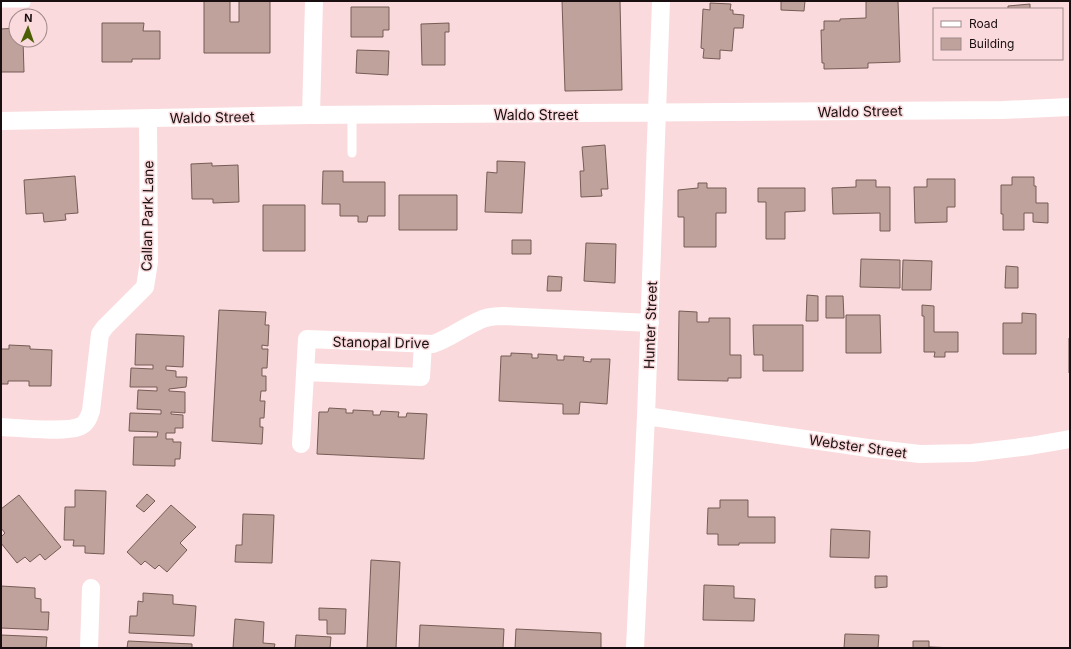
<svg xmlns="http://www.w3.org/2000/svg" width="1071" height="649" viewBox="0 0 1071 649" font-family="Inter,sans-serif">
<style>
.building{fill:#bfa29b;stroke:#755c55}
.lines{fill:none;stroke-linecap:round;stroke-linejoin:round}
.service{stroke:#fff;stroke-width:9}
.minor{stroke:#fff;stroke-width:18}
.labels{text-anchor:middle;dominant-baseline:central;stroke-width:3;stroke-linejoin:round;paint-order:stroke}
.street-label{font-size:14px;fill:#1a0f10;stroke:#fadadc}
</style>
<rect width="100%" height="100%" fill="#fadadc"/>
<path class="building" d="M 204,1 L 230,1 L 230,22 L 239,22 L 239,1 L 270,1 L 270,53 L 204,53 Z
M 562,1 L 620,1 L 622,90 L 565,91 Z
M 781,1 L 805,1 L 804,11 L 781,10 Z
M 866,1 L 898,1 L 900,62 L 868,63 L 868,68 L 824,69 L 824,63 L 822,63 L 821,30 L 824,30 L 824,21 L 840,21 L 840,19 L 866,18 Z
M 710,3 L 731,4 L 730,10 L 733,10 L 733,14 L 744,15 L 743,28 L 734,28 L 732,51 L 720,50 L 720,59 L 703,58 L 704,49 L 701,48 L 703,9 L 710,10 Z
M 1030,4 L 1030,9 L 1008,9 L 1008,6 Z
M 351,7 L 389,7 L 389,30 L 383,30 L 383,37 L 351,37 Z
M 102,23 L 144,23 L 143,31 L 160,31 L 160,59 L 132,59 L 132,62 L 102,62 Z
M 449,23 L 449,32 L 445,32 L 445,65 L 422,65 L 421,24 Z
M 16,28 L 16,40 L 23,40 L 24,72 L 1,72 L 1,29 Z
M 357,50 L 389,51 L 388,75 L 356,73 Z
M 605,145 L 608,189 L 601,189 L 602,196 L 581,197 L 580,171 L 584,171 L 582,147 Z
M 497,161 L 525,162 L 522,213 L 485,212 L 487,172 L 497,173 Z
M 212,163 L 212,166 L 238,165 L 239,202 L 213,203 L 213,199 L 192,199 L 191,164 Z
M 323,171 L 343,171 L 343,182 L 385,182 L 385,216 L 368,216 L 367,222 L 358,222 L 358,216 L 340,216 L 340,204 L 322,204 Z
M 75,176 L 78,213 L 65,214 L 66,220 L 44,222 L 43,213 L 26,214 L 24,180 Z
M 1012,177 L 1034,177 L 1034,186 L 1036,186 L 1036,203 L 1048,203 L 1048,223 L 1033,222 L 1033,213 L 1024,213 L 1024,230 L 1003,230 L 1003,214 L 1001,214 L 1001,185 L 1012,185 Z
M 927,179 L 955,179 L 955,207 L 947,207 L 947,222 L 915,223 L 914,187 L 927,187 Z
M 856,180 L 876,180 L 876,187 L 890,187 L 890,231 L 880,231 L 880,213 L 833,214 L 832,188 L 856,187 Z
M 698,183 L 707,183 L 707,188 L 726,188 L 726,213 L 716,213 L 716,247 L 684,247 L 684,217 L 678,217 L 678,190 L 698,188 Z
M 758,188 L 805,188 L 805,211 L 785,212 L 785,239 L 766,239 L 766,202 L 758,202 Z
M 399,195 L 457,195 L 457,230 L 399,230 Z
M 263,205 L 305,205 L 305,251 L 263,251 Z
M 512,240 L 531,240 L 531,254 L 512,254 Z
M 586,243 L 616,244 L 615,283 L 584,281 Z
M 861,259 L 900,260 L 900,288 L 860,287 Z
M 903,260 L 932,261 L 931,290 L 902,290 Z
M 1006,266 L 1018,267 L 1018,288 L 1005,288 Z
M 548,276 L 562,277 L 561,291 L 547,291 Z
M 807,295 L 818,296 L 818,321 L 806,321 Z
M 826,296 L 843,296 L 844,318 L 826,318 Z
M 922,305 L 934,306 L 934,332 L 958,332 L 958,352 L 945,352 L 945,357 L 934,357 L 935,352 L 924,352 L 924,316 L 922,316 Z
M 219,310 L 266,312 L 265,325 L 269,325 L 268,346 L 262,345 L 262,349 L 268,349 L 267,368 L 262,368 L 262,376 L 266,376 L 266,391 L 261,391 L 260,401 L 265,401 L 264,418 L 260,418 L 260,427 L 263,427 L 262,444 L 212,441 Z
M 679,311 L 697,312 L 697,322 L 709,322 L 709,318 L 730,318 L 730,355 L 741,355 L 741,378 L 728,378 L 728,381 L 678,380 Z
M 1022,313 L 1036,314 L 1036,354 L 1003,354 L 1003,323 L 1022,323 Z
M 846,315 L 880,315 L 881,353 L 846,353 Z
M 753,325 L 803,325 L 803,371 L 763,371 L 763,355 L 754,355 Z
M 136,334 L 184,336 L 183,367 L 166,366 L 166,370 L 176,371 L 176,377 L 187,377 L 186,387 L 169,389 L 169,391 L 185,392 L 185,413 L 171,412 L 171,414 L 183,415 L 183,428 L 175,428 L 175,433 L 166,433 L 166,439 L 173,439 L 173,442 L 181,442 L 180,459 L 175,459 L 175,466 L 133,465 L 134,437 L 157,437 L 158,432 L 129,431 L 130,413 L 161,414 L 161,410 L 137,409 L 138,390 L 157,391 L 157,387 L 130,387 L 131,368 L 153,369 L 153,365 L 135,365 Z
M 1069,338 L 1070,338 L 1070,373 L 1069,373 Z
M 9,345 L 30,346 L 30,349 L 52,350 L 51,386 L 29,386 L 29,381 L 8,381 L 8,384 L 1,384 L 1,349 L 9,349 Z
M 511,353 L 532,354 L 532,358 L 538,358 L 538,354 L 557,355 L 557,360 L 564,360 L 564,356 L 584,357 L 583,361 L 591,362 L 591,359 L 610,359 L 607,404 L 580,402 L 579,414 L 563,414 L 563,404 L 499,401 L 501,356 L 511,356 Z
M 329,408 L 346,409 L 346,413 L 353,413 L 353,410 L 373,411 L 373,415 L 380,415 L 381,411 L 399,412 L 398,417 L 406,417 L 407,413 L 427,414 L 424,459 L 317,454 L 319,412 L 328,412 Z
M 75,490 L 106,491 L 104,554 L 85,553 L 85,546 L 73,546 L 74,540 L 64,540 L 65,507 L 75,507 Z
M 147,494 L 155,501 L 144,512 L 136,506 Z
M 19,495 L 61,547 L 45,560 L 40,554 L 30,562 L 25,557 L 17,563 L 1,543 L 1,537 L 5,533 L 1,528 L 1,509 Z
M 720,500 L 748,500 L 748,517 L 775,517 L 775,543 L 739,543 L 739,545 L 718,545 L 718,534 L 707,534 L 708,508 L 720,508 Z
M 171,505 L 196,527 L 180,543 L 187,550 L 167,572 L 159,565 L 155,569 L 145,561 L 141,565 L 127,552 Z
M 243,514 L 274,515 L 272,563 L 235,562 L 236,545 L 242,545 Z
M 831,529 L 870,531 L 869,558 L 830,557 Z
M 371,560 L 400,562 L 396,648 L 367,648 Z
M 875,576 L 887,576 L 887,587 L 875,588 Z
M 704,585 L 734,586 L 734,598 L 755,599 L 754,621 L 703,620 Z
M 1,586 L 35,588 L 35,598 L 41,599 L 41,612 L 49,612 L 48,630 L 1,628 Z
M 143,593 L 173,595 L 173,604 L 196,606 L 194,636 L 129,633 L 130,616 L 137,616 L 138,601 L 143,602 Z
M 319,608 L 346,609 L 345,634 L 327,634 L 327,620 L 319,620 Z
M 235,619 L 264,622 L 263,643 L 275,644 L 274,648 L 233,648 Z
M 420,625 L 504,629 L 503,648 L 419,648 Z
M 516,629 L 601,633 L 601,648 L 515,648 Z
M 845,634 L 879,635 L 878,648 L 844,648 Z
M 1,635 L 47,637 L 46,648 L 1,648 Z
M 296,635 L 331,637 L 330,648 L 295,648 Z
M 128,641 L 192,644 L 192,648 L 127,648 Z
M 913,641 L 929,641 L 929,647 L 957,648 L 913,648 Z"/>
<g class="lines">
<path class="service" d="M 1,3 L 26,3
M 352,153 L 352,115"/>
<path class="minor" d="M 311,115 L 314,1
M 1,121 L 311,115 L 1003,110 L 1070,107
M 306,372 L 421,377 L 423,344
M 646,416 L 868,448 L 920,454 L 972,453 L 1030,446 L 1070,439
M 1,427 C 18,428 68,433 81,426 C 87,423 89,417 91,411 L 100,334 L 105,327 L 145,287 L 149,262 L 148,119
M 301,444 L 307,339 L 433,344 C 449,339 462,328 478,321 C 485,317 494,316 503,316 L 650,323
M 89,648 L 91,588
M 635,648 L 646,416 L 661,1"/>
</g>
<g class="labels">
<g class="street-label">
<text transform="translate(860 111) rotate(-1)">Waldo Street</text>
<text x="536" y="114">Waldo Street</text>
<text transform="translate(212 117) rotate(-1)">Waldo Street</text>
<text transform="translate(147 216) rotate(-89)">Callan Park Lane</text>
<text transform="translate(650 325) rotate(-88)">Hunter Street</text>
<text transform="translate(381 342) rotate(1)">Stanopal Drive</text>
<text transform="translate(858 446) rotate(8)">Webster Street</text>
</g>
</g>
<rect width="1071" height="649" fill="none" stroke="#1a0f10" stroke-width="4"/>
<rect x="933" y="8" width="130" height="52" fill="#fadadc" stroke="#a0898a"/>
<rect x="941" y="21" width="20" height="6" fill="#ffffff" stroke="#a0898a"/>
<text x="969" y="28" font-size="12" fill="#1a0f10">Road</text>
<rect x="941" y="38" width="20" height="12" fill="#bfa29b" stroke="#a0898a"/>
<text x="969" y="48" font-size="12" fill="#1a0f10">Building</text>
<g transform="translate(28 28) rotate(2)"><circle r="19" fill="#fadadc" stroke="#a0898a"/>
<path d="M0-3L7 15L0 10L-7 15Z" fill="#4d5f05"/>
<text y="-6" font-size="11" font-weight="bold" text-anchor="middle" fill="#1a0f10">N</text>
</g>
</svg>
